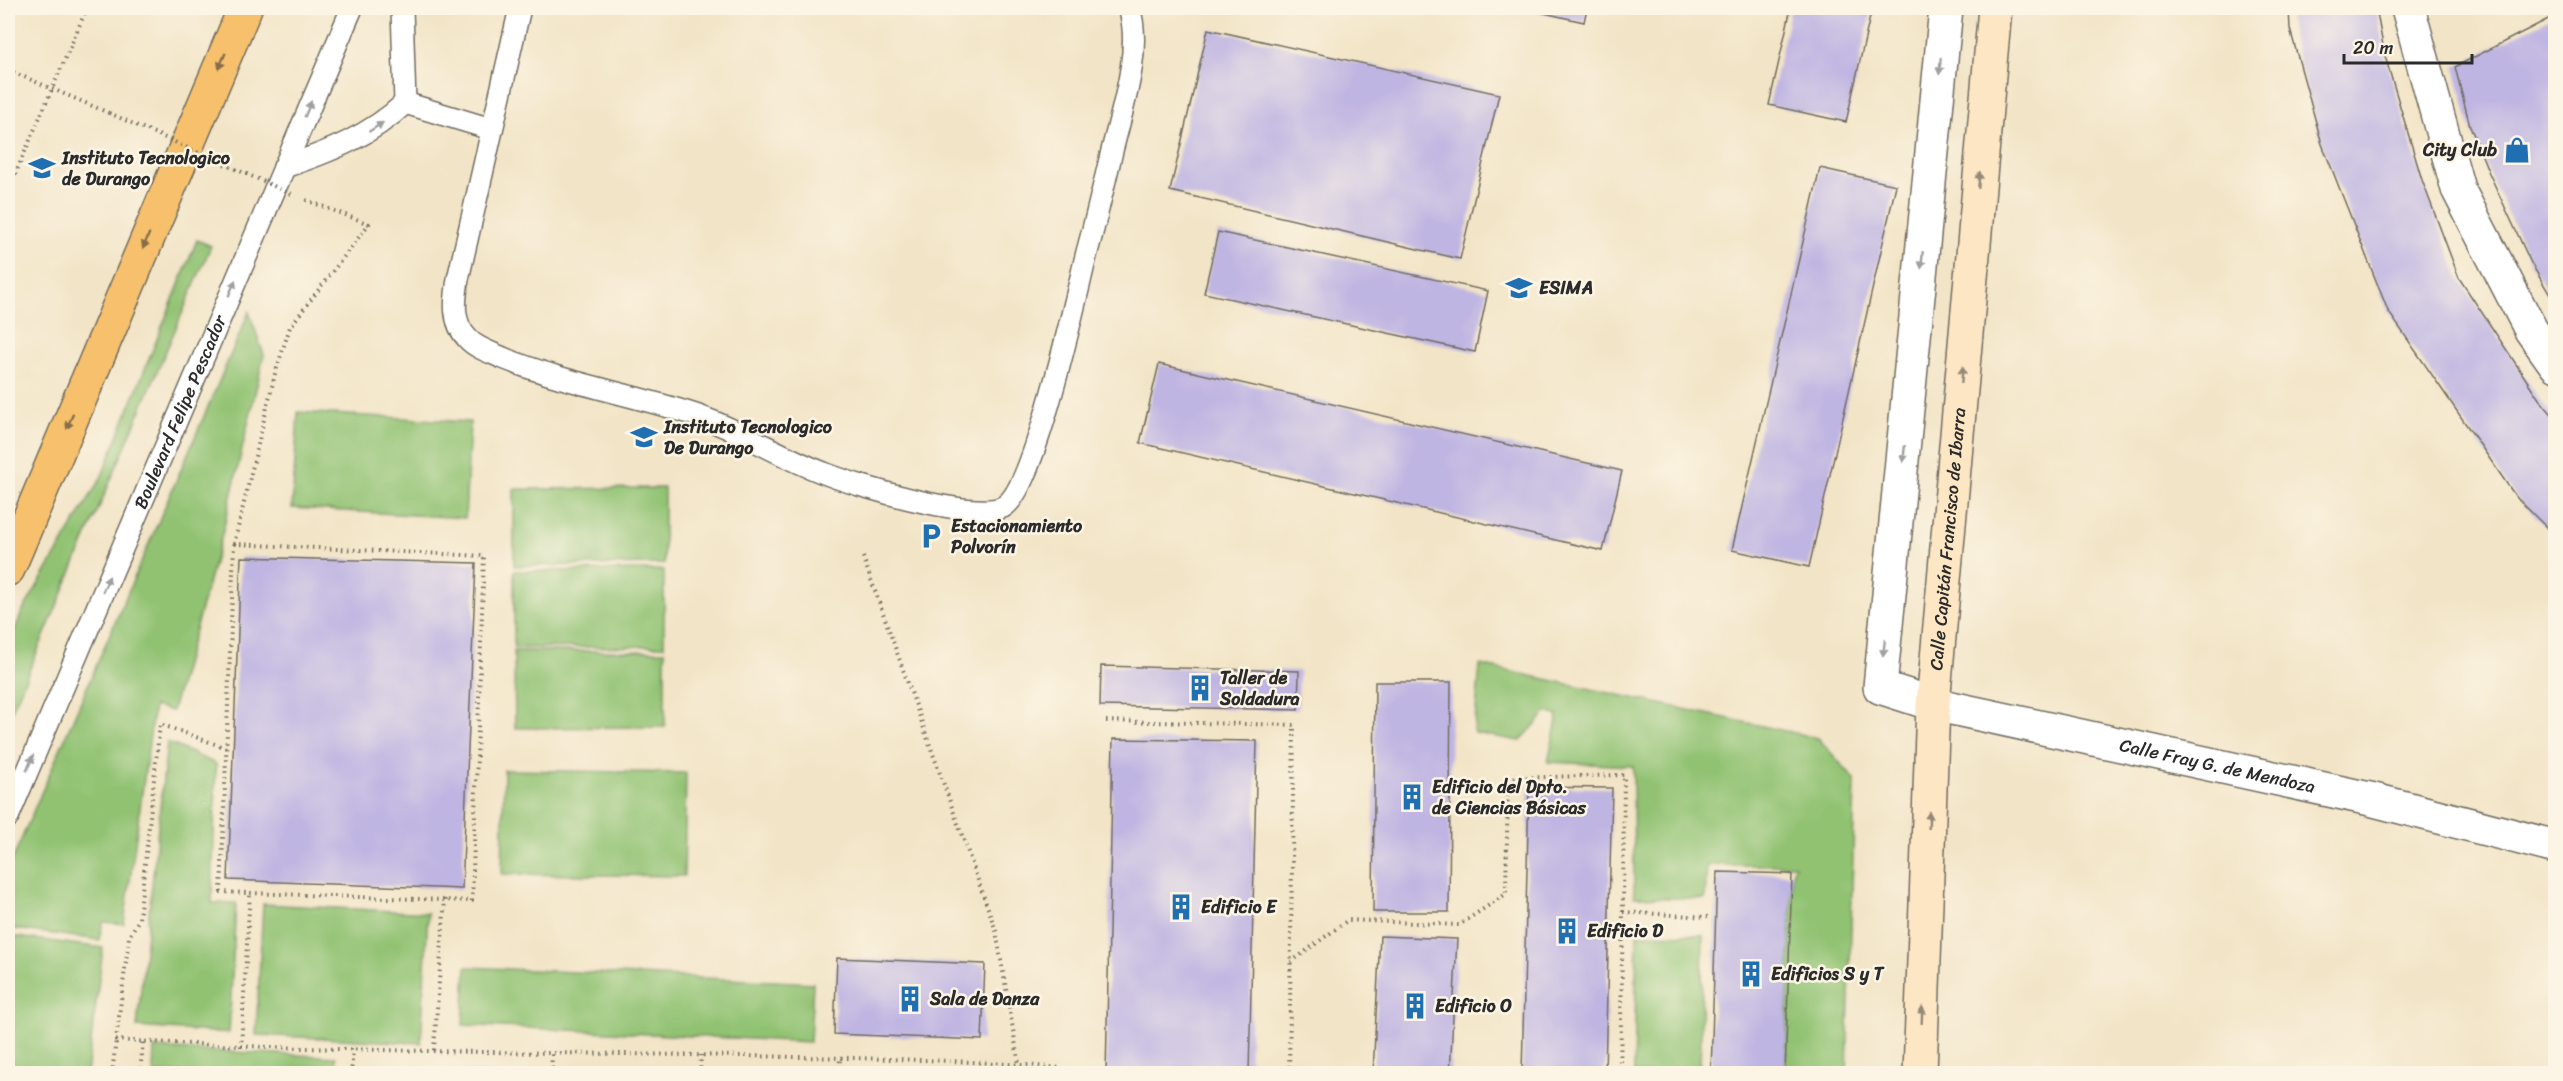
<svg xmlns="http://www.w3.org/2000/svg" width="2563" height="1081" viewBox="0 0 2563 1081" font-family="Sriracha,sans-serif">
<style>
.green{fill:#91c272;stroke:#5e764e;stroke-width:1.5}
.building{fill:#bfb5e2}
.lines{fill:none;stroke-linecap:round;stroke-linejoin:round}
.lane-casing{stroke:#716c61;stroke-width:24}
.street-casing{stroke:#716c61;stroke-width:36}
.secondary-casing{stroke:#716c61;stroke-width:36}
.primary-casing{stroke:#716c61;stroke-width:36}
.path{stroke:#716c61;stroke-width:4;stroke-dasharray:1.5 4.5;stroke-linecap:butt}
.lane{stroke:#fff;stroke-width:21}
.street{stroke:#fff;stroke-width:33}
.secondary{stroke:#fce6c4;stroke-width:33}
.primary{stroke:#f7c06c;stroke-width:33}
.path-bridge{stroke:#716c61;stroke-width:4;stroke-dasharray:1.5 4.5;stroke-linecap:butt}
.oneway{fill:#876e48}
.oneway2{fill:#a0a0a0}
.oneway3{fill:#948878}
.labels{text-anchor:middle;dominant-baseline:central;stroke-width:5;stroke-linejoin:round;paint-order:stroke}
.poi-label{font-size:18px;font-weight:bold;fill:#2b2b2b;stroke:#fcf5e5;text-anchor:start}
.street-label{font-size:18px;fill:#2b2b2b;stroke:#fcf5e5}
</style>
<rect width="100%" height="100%" fill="#fcf5e5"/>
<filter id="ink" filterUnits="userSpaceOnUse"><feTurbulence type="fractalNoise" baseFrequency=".0167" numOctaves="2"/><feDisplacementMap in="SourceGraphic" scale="12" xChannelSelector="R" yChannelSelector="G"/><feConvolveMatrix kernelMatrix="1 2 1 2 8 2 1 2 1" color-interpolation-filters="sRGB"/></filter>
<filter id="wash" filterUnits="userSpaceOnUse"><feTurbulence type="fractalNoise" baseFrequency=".008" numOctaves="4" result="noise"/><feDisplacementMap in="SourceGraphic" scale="24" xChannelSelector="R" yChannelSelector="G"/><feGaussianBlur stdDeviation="1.35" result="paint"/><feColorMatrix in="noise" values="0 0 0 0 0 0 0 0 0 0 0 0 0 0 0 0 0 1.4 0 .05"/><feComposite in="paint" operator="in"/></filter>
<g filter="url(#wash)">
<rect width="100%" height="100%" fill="#f2e4c6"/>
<path class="green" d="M 197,240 L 211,246 L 8,720 L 8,647 L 22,612 L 101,478 Z
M 249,312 L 264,355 L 223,531 L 172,711 L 154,706 L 124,924 L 103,922 L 99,940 L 8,928 L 8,870 Z
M 298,412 L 470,422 L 465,518 L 292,508 Z
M 664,488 L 664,564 L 514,566 L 514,489 Z
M 664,570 L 664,646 L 514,648 L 514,571 Z
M 514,651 L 665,651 L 665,727 L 515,728 Z
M 1480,665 L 1818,738 L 1855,780 L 1847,1073 L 1785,1073 L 1792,874 L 1795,865 L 1707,865 L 1705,899 L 1634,897 L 1633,766 L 1548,762 L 1558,716 L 1547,712 L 1520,741 L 1474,733 Z
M 167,742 L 216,764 L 212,903 L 236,903 L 229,1033 L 137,1027 Z
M 504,770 L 686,773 L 684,876 L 502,874 Z
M 263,904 L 428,913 L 421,1043 L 256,1035 Z
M 1637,934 L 1703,935 L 1700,1073 L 1634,1073 Z
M 10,936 L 103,948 L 87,1073 L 8,1073 L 8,954 Z
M 466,967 L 813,983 L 810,1042 L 463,1025 Z
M 154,1048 L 336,1057 L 335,1073 L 153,1073 Z"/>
<g id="blocks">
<path class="building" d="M 1522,8 L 1587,8 L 1584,22 Z
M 1791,8 L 1872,8 L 1846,122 L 1769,105 Z
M 2289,8 L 2376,8 L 2385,56 L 2422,180 L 2459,278 L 2539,399 L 2556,419 L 2556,537 L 2516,497 L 2388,311 L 2322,144 L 2290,29 Z
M 2556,15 L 2556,305 L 2531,263 L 2489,173 L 2470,126 L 2455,67 Z
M 1208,29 L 1499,94 L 1460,259 L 1170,191 Z
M 1820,168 L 1896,185 L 1809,567 L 1732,550 Z
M 1218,232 L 1488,291 L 1475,352 L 1204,293 Z
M 1159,364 L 1622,471 L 1603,551 L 1140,443 Z
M 241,557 L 476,563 L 462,889 L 228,880 Z
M 1101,666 L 1299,671 L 1298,710 L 1100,706 Z
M 1375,682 L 1451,682 L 1449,912 L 1373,912 Z
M 1113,739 L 1257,741 L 1249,1074 L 1106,1074 Z
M 1529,787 L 1612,788 L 1605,1074 L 1522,1074 Z
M 1717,872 L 1792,874 L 1785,1074 L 1711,1074 Z
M 1380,936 L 1457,939 L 1450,1074 L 1373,1074 Z
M 837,958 L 985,964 L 982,1040 L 834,1034 Z
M 445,1071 L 485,1072 L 485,1074 L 445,1074 Z"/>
</g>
</g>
<g filter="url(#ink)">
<use href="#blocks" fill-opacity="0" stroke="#716c61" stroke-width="1.5"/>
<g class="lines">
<g class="lane-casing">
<g id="lane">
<path d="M 520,8 L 458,279 C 455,299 451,322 468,339 C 476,348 492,353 503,358 C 562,382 626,393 686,412 C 736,427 776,455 824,473 C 856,486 974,521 1003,507 C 1034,491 1076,297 1086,256 C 1095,223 1103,189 1111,155 C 1121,113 1143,49 1129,8"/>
<path d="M 405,103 L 491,129"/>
<path d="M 284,167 C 329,152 370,136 405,103 L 402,8"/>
<path id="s1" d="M 8,817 L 352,8"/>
</g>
</g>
<g class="street-casing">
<g id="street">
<path id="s2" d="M 1946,8 L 1880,687 L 1933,704 L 2370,799 L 2556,847"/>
<path d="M 2408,8 L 2458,189 L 2531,330 L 2556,365"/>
</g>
</g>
<g class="secondary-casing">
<g id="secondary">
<path id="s3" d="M 1920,1074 L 1933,704 L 1995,8"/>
</g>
</g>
<g class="primary-casing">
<path id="primary" d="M 8,569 L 245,8"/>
</g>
<path class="path" d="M 8,70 L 109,113
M 8,191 L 87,8
M 234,544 L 484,556 L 472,901 L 221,892 Z
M 234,544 L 275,374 L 290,327 L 369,224 L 306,200
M 863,557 L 996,931 L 1019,1064
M 1106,721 L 1294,725 L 1289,1074
M 226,748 L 160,724 L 139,919 L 129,937 L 116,1040 C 325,1052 535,1052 744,1056 C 850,1058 956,1059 1062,1068 L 1065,1074
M 1291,962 L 1348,920 L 1459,925 L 1506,894 L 1508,778 L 1624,775 L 1623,912
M 241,1047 L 250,893
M 434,1050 L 445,899
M 112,1074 L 116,1040
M 140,1074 L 143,1041
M 351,1074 L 353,1049
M 551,1074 L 552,1054
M 700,1074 L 701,1055
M 839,1074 L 840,1058
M 1620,1074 L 1623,912 L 1708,917"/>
<use href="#lane" class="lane"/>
<use href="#street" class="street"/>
<use href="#secondary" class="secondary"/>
<use href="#primary" class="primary"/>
<path class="path-bridge" d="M 109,113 L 294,195"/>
</g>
<defs><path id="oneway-solid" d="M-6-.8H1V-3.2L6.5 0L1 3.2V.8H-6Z" transform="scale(1.5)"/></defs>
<g class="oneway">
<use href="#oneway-solid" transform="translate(222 61) rotate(113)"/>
<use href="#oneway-solid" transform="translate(146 241) rotate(113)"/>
<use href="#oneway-solid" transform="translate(70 421) rotate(113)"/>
</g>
<g class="oneway2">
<use href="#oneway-solid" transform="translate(1940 66) rotate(95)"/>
<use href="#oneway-solid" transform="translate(308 109) rotate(-67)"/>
<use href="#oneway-solid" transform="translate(376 127) rotate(-33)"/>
<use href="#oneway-solid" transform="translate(1922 260) rotate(95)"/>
<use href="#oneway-solid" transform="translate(232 288) rotate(-67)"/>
<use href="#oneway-solid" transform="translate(1904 454) rotate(96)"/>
<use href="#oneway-solid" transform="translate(106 584) rotate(-67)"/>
<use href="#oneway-solid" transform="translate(1884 648) rotate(96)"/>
<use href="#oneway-solid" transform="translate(30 763) rotate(-67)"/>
</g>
<g class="oneway3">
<use href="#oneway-solid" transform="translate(1979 180) rotate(-85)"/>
<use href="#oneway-solid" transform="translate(1962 375) rotate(-85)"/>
<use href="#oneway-solid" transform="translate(1929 820) rotate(-88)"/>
<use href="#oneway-solid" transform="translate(1922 1015) rotate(-88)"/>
</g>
</g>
<defs>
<g id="shop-bare" transform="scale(2.07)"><path d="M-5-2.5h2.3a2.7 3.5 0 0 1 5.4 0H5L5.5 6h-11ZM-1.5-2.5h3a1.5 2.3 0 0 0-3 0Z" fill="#1f6fb2" stroke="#fcf5e5" stroke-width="2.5" paint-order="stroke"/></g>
<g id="university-bare" transform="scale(2.07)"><path d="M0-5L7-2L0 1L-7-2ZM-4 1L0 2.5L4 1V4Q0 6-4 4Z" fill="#1f6fb2" stroke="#fcf5e5" stroke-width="2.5" paint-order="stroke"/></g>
<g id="school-bare" transform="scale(2.07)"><path d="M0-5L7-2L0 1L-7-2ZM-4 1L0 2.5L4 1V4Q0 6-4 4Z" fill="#1f6fb2" stroke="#fcf5e5" stroke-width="2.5" paint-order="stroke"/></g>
<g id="parking-bare" transform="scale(2.07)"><path d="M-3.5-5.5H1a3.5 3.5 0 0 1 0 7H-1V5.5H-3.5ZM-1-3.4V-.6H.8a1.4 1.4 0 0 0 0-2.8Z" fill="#1f6fb2" stroke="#fcf5e5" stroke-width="2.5" paint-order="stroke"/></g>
<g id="building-bare" transform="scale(2.07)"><path d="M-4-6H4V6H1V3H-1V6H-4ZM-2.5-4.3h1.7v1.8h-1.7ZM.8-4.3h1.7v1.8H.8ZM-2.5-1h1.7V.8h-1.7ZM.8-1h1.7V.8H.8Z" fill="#1f6fb2" stroke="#fcf5e5" stroke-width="2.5" paint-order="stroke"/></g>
</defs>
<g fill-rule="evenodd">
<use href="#shop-bare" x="2517" y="150"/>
<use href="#university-bare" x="42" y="168"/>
<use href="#school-bare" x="1519" y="288"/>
<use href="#university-bare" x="644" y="437"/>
<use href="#parking-bare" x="931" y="536"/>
<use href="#building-bare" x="1200" y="688"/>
<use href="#building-bare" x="1412" y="797"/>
<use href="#building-bare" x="1181" y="907"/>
<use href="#building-bare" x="1567" y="931"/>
<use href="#building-bare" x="1751" y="974"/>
<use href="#building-bare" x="910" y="999"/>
<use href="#building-bare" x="1415" y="1006"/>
</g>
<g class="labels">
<g class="poi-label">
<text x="2497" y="150" text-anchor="end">City Club</text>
<text x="62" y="158">Instituto Tecnologico<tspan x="62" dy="21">de Durango</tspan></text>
<text x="1539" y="288">ESIMA</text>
<text x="664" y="427">Instituto Tecnologico<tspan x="664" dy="21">De Durango</tspan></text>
<text x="951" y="526">Estacionamiento<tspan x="951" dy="21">Polvorín</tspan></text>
<text x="1220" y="678">Taller de<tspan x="1220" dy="21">Soldadura</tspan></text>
<text x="1432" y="787">Edificio del Dpto.<tspan x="1432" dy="21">de Ciencias Básicas</tspan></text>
<text x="1201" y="907">Edificio E</text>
<text x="1587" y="931">Edificio D</text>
<text x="1771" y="974">Edificios S y T</text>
<text x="930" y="999">Sala de Danza</text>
<text x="1435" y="1006">Edificio O</text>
</g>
<g class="street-label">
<text stroke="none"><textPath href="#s1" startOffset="440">Boulevard Felipe Pescador</textPath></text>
<text stroke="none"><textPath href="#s3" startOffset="536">Calle Capitán Francisco de Ibarra</textPath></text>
<text stroke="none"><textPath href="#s2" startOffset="1029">Calle Fray G. de Mendoza</textPath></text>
</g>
</g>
<rect width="2563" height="1081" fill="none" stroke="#fcf5e5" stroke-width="30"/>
<path d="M2344 54v9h128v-9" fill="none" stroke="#2b2b2b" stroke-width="3"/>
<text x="2353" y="54" font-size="18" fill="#2b2b2b" stroke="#fcf5e5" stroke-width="4.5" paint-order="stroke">20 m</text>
</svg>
